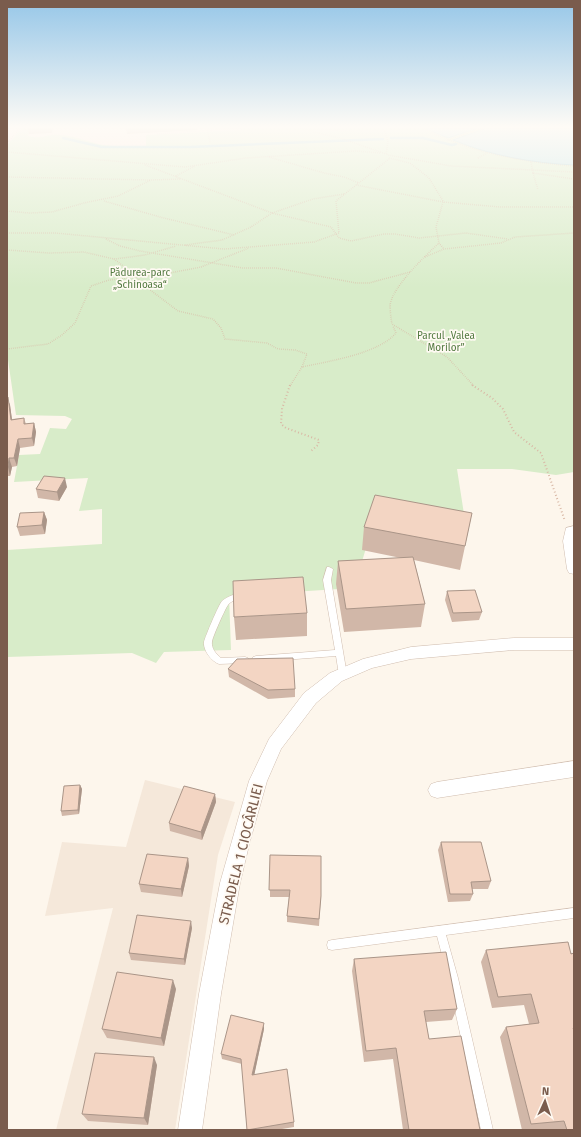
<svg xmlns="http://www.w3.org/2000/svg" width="581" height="1137" viewBox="0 0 581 1137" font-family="'Fira Sans',sans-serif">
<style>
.residential{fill:#f5e8da}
.commercial{fill:#fde8e0}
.green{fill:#d8ecc9}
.water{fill:#bfe3e8;stroke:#a5d3da}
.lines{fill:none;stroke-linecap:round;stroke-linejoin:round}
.stream{stroke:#a5d3da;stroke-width:2.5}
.lane-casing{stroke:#d1beb0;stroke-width:1}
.street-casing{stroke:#d1beb0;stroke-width:1}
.path-far1{stroke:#d9b8a5;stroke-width:1.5;stroke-dasharray:0.5 1.5;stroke-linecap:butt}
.path{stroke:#d9b8a5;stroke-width:2;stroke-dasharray:1 2.5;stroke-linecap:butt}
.lane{fill:#fff;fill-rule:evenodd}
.street{fill:#fff;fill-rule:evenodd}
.wall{fill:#d1b7a8}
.shaded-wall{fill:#aa9588}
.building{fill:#f3d5c3;stroke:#aa9588}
.labels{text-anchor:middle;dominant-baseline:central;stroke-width:3.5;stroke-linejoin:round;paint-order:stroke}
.far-park-label{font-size:10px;fill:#537a41;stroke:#fffaf3}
.near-street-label{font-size:14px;fill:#7a5c4d;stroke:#fffaf3}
</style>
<rect width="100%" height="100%" fill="#fdf6ec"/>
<path class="residential" d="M 145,780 L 235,802 L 218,855 L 175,1130 L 56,1130 L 113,908 L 45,916 L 62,842 L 126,847 Z"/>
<path class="commercial" d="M 7,128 L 381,128 L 386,139 L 102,148 L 28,136 L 13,139 L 7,145 Z"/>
<path class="green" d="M 22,128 L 30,129 L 28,136 C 44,140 47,133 60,135 C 75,136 88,142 103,145 C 117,147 132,146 146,146 L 146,135 L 241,130 L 242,128 L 574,128 L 574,472 L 556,475 L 512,469 L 457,469 L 466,527 L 375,518 L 354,588 L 229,596 L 231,650 L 164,652 L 156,663 L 132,653 L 7,657 L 7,550 L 102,544 L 102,509 L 79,511 L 88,478 L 14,482 L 19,455 L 40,454 L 50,428 L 66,429 L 72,419 L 65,416 L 16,415 L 7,353 L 7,145 Z"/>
<path class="water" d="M 425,128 L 478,128 L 448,138 Z
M 487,128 L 574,128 L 574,165 C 533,163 492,156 453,140 Z"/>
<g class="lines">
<path class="stream" d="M 63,138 L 102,147 L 190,147 L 383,139
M 391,138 L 423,138 L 452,145 L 456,144"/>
<g class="lane-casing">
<path id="lane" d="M 327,567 L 329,567 L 333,569 L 331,580 L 347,675 L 346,677 L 343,678 L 340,677 L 339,675 L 336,656 L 256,662 L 253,661 L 252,659 L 253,657 L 256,656 L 335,650 L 323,580 Z
M 242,592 L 245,593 L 246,595 L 245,597 C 238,599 232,600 228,605 C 226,607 212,638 212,642 C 211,648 216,654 221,658 L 245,657 L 248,658 L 249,660 L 248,662 L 245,663 L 219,664 C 211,661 203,650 204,642 C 205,637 219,604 222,601 C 228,596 235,594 242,592 Z
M 574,908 L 574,918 L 446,935 L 458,978 L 493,1130 L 481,1130 L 448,978 L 437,936 L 332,950 L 328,949 L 327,945 L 328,941 L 332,940 Z"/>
</g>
<g class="street-casing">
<path id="street" d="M 574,526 L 574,574 L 569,573 L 567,569 L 563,541 L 566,528 Z
M 514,638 L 574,638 L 574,650 L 514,650 L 411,659 L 372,668 L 342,681 L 316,703 L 281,749 L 267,781 L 250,841 L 240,883 L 221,994 L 202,1130 L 178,1130 L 199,994 L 220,883 L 249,781 L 269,739 L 304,693 L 330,673 L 363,659 L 411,647 Z
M 574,761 L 574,777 L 437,798 L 431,796 L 428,790 L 431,784 L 437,782 Z"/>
</g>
<path class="path-far1" d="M 207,128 L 210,143
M 298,128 L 343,139 L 386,154
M 383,128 L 388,141 L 386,154 L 388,155 L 451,166 L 574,172
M 422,128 C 470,152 520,162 574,166
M 305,129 L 353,131
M 157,134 L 241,128
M 448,140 L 483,128
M 7,143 L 20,128
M 7,152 L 185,167 L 246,158 L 356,151 L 381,153
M 269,157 L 324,173 L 344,177 L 359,183
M 389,158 L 410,163 L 429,178 L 443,201
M 478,158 L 487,153
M 531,162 L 533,173 L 574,179
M 145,165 L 272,213 L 313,199 L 344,194
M 533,173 L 538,190
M 176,176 L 195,166
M 7,177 L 150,180
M 356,185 L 443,202 L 500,207 L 574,207
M 104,201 L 160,217 L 234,235
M 443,202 L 436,227 L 439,243 C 426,255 391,288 390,306 C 390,311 391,318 392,324 L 447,357 L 474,386
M 7,211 L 29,213 L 52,212 L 84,203 L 118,196 L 151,180 L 181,179
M 7,233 L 55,233 L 224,249 L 314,242 L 339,233 L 336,201 L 389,159
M 106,239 L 120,246 L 140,251 L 243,268 L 276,268 L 356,283 L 369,283 L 410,272
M 439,243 L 444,249
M 185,245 L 222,240 L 251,227 L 272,213 L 331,227 L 339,238 L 351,241 L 384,234 L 395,234 L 419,238 L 466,233 L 508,239
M 7,250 L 49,253 L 84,252 L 114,259 L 134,274 L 145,286 L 178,311 L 213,319 L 221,328 L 225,339 L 267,343 L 278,349 L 295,350 L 307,354 L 302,367
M 425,257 L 444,249 L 501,243 L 515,237 L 574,233
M 114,259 L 145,255 L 176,246
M 7,349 L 48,344 L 62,335 L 75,323 L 91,286 L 109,280 L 165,274 L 201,267 L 249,248
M 290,386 L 302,367 C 329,361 378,354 396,333 L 393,326"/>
<path class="path" d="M 290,385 L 282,409 L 281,424 L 286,428 L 319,440 L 318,445 L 311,451
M 472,385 L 492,398 L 503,409 L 514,432 L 541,453 L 565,521"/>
<use href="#lane" class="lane"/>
<use href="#street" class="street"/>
</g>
<path class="wall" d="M 28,128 L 53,128 L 52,133 L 29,134 Z
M 126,128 L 197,128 L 197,130 L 127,134 Z
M 7,381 L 8,400 L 10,405 L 12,419 L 24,418 L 26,424 L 34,423 L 36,432 L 34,446 L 20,448 L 17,466 L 12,467 L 10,476 L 7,476 Z
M 67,487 L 59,501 L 38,498 L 36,489 Z
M 44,512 L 47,520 L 45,534 L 20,536 L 17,527 Z
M 472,513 L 460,570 L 414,560 L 425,604 L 421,627 L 344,632 L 336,584 L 338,561 L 401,558 L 362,550 L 364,527 Z
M 447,591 L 482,612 L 479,620 L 452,622 L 445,600 Z
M 307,613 L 307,636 L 236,640 L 234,617 Z
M 228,669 L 295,689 L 295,697 L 268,699 L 229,677 Z
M 80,785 L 82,789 L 79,814 L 62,816 L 61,811 Z
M 215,794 L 216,802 L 202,840 L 170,831 L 169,823 Z
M 441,842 L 491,881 L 488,889 L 472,889 L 473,894 L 470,901 L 448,902 L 438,850 Z
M 270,855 L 321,896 L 319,926 L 287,922 L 287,916 L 289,897 L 270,897 Z
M 188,858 L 189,866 L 182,897 L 141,892 L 139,884 Z
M 192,928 L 185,965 L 131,960 L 129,953 Z
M 486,950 L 574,953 L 574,1130 L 556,1130 L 555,1129 L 547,1130 L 522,1130 L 500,1037 L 506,1027 L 529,1024 L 524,1005 L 492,1008 L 481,962 Z
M 354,959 L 457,1009 L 452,1020 L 426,1022 L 429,1039 L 480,1130 L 403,1130 L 393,1059 L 364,1062 L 352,971 Z
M 176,989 L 164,1046 L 107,1038 L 102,1029 Z
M 264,1029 L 254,1075 L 294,1122 L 294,1127 L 276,1130 L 247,1130 L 242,1064 L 222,1059 L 221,1054 Z
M 157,1065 L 148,1125 L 88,1121 L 82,1114 Z"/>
<path class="shaded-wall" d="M 7,381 L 8,400 L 10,405 L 13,428 L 11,420 L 7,399 Z
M 34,423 L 36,432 L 34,446 L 32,438 Z
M 18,439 L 20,448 L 17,466 L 14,458 Z
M 9,458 L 12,467 L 10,476 L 8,467 Z
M 65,478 L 67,487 L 59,501 L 57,492 Z
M 44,512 L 47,520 L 45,534 L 42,525 Z
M 80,785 L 82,789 L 79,814 L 78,810 Z
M 215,794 L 216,802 L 202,840 L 201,832 Z
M 188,858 L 189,866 L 182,897 L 181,889 Z
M 191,921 L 192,928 L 185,965 L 184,959 Z
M 173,980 L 176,989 L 164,1046 L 161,1038 Z
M 264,1023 L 264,1029 L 253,1081 L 252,1075 Z
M 154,1057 L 157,1065 L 148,1125 L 144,1118 Z"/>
<path class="building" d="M 7,397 L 8,397 L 11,420 L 24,418 L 24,424 L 34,423 L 32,438 L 18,439 L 14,458 L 9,458 L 8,467 L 7,467 Z
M 44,476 L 65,478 L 57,492 L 36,489 Z
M 375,495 L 472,513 L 465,546 L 364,527 Z
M 44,512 L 42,525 L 17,527 L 20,513 Z
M 413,557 L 425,604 L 346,609 L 338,561 Z
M 303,577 L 307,613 L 234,617 L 233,581 Z
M 475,590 L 482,612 L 453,613 L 447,591 Z
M 293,658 L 295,689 L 268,690 L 228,669 L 237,659 Z
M 80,785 L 78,810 L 61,811 L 64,786 Z
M 184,786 L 215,794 L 201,832 L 169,823 Z
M 441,842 L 481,842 L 491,881 L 471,882 L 473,894 L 450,894 Z
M 147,854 L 188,858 L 181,889 L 139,884 Z
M 270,855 L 321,856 L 321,896 L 319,919 L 287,916 L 290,890 L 269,890 Z
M 137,915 L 191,921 L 184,959 L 129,953 Z
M 568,942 L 571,954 L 574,953 L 574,1028 L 573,1028 L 574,1030 L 574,1130 L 567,1130 L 564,1121 L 531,1124 L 506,1027 L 539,1023 L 531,994 L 498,997 L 486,950 Z
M 446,952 L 457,1009 L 424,1011 L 429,1039 L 461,1036 L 480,1130 L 409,1130 L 396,1048 L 366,1051 L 354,959 Z
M 117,972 L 173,980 L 161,1038 L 102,1029 Z
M 231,1015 L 264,1023 L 252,1075 L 287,1069 L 294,1122 L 247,1130 L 241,1059 L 221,1054 Z
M 95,1053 L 154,1057 L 144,1118 L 82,1114 Z"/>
<linearGradient id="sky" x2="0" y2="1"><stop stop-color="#97c7e8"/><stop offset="0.44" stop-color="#fefbf6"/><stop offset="1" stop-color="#fefbf6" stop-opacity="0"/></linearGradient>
<rect width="581" height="288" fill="url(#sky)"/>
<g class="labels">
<g class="far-park-label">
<text x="140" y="273">Pădurea-parc<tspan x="140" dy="12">„Schinoasa“</tspan></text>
<text x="446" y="336">Parcul „Valea<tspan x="446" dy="12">Morilor”</tspan></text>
</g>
<g class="near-street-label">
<text transform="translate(241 854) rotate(-76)">STRADELA 1 CIOCÂRLIEI</text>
</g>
</g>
<rect width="581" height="1137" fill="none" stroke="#7a5c4d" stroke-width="16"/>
<g transform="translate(545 1101) rotate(3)" stroke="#fffaf3" stroke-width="3" paint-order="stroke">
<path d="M0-3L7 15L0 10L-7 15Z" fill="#7a5c4d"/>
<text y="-6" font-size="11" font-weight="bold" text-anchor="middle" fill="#7a5c4d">N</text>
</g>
</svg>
